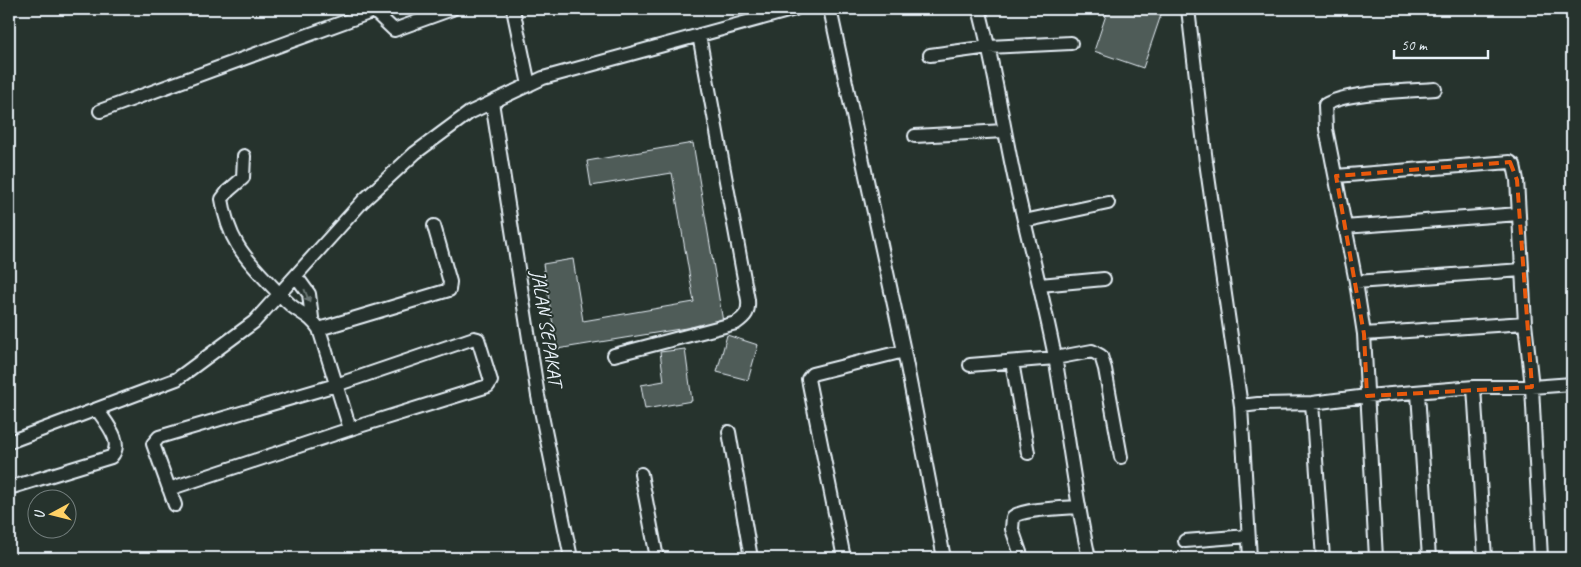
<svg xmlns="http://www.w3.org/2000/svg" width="1581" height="567" viewBox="0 0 1581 567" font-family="Caveat,sans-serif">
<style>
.building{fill:#505c59;stroke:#e8f1f8}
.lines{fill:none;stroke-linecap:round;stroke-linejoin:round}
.minor-casing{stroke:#e8f1f8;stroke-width:16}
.minor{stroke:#26332d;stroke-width:12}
.oneway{fill:#6a7674}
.marked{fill:none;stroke:#e8590c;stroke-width:4;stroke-dasharray:10 6;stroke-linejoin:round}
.labels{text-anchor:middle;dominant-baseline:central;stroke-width:4;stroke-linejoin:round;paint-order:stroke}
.street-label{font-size:20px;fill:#e8f1f8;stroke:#26332d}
</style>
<rect width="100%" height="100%" fill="#26332d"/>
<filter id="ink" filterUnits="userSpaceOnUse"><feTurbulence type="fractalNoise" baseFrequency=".02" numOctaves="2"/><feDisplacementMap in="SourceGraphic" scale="10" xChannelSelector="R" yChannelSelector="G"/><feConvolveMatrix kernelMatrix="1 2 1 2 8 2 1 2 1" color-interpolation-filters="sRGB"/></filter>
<g filter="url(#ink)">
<path class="building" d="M 1108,9 L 1144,9 L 1161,15 L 1143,68 L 1094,51 Z
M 693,143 L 723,322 L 557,349 L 543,264 L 573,259 L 583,321 L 694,302 L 672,173 L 591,186 L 587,161 Z
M 727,335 L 758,345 L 748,380 L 717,372 Z
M 685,349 L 692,401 L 645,409 L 641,385 L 664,381 L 660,352 Z"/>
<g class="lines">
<g class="minor-casing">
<path id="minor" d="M 513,9 L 529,85
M 830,9 L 904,351 L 944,558
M 979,9 C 994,64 1002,120 1014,176 C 1027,236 1043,296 1055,357 C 1067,424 1074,491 1089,558
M 1188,9 L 1206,162 L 1241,406 L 1250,558
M 930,55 L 989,47 L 1071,43
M 492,102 L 538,396 L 571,558
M 100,111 L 374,11 L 394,30 L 452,9
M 915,136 L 1004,131
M 244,156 L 243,178 L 228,191 L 222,199 C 228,238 242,255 268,282 C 276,290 284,300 293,307 C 305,316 310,316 319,329 L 350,429
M 1336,176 L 1510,162 L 1514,165 L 1517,180 L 1525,323 L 1532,387 L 1541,558
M 1024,221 L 1108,203
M 1344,227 L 1519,214
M 296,276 L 309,294 L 312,318
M 1356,282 L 1522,270
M 1040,285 L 1104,279
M 319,329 L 449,290 L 450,282 L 434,226
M 1364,334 L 1525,323
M 614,355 L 736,323 C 746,316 749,312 748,300 L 699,35
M 1012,362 L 1028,453
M 970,365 L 1055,358 L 1092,351 L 1101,356 L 1105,369 L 1121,457
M 1474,387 L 1485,558
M 1418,393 L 1429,558
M 1312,403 L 1323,558
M 1241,406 L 1258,404 L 1312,403 L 1367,396 L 1474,387 L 1532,387 L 1572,384
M 729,432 L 751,558
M 9,442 L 177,379 L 254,322 L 363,201 L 415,153 L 469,113 L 543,78 L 795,9
M 641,474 L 657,558
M 9,488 L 111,457 C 125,442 105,422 97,409
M 169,489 L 350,429 L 488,386 L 491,381 L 478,339 L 474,338 L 336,385 L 159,437 L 153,444 L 175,505
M 1185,541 L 1248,536
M 844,558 L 808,379 L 812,374 L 904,351
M 1022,558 L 1012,529 L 1013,517 C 1022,509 1064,508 1078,507
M 1376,558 L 1364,334 L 1356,282 L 1331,154 L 1326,129 L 1325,105 C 1344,92 1409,91 1435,89"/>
</g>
<use href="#minor" class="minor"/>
</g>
<defs><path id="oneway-solid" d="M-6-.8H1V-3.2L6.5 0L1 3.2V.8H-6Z" transform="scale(1.25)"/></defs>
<use class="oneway" href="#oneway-solid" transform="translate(307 296) rotate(69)"/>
</g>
<path class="marked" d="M 1510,162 L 1517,180 L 1532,387 L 1367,396 L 1364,334 L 1336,176 Z"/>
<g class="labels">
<g class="street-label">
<text transform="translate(547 328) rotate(81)">JALAN SEPAKAT</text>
</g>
</g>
<rect width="1581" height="567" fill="none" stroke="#26332d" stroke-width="30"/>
<rect x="15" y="15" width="1551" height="537" fill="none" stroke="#e8f1f8" stroke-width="2" filter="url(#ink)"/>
<g transform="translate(52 514) rotate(263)"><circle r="24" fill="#26332d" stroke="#747f7e"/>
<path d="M0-4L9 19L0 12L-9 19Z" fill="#ffd166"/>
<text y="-8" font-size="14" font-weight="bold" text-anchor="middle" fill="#e8f1f8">U</text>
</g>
<path d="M1394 50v8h94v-8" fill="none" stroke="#e8f1f8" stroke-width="2.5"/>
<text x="1401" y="50" font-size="15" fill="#e8f1f8" stroke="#26332d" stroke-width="4" paint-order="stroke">50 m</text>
</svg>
